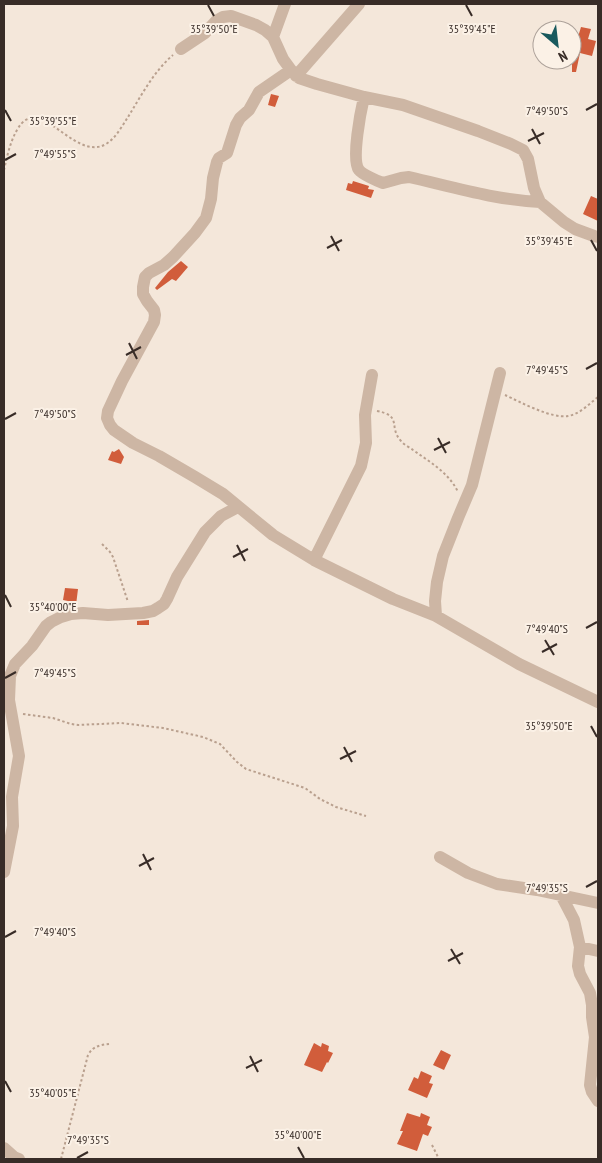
<svg xmlns="http://www.w3.org/2000/svg" width="602" height="1163" viewBox="0 0 602 1163" font-family="'PT Sans Narrow',sans-serif">
<style>
.building{fill:#d15d3b}
.lines{fill:none;stroke-linecap:round;stroke-linejoin:round}
.path{stroke:#b9a08e;stroke-width:2;stroke-dasharray:2.5 2.5;stroke-linecap:butt}
.minor{stroke:#cdb6a4;stroke-width:12}
.ticks{fill:none;stroke:#382c27;stroke-width:2}
.ticks-label{font-size:12px;text-anchor:middle;fill:#382c27;stroke:#fbf1e6;stroke-width:4;stroke-linejoin:round;paint-order:stroke}
</style>
<rect width="100%" height="100%" fill="#f4e7da"/>
<path class="building" d="M 581,27 L 591,29 L 588,39 L 596,41 L 592,56 L 580,53 L 576,72 L 572,72 L 572,36 L 578,37 Z
M 271,94 L 279,96 L 275,107 L 268,105 Z
M 353,181 L 369,186 L 368,189 L 374,190 L 371,198 L 346,190 L 348,183 L 352,184 Z
M 591,196 L 598,199 L 598,221 L 583,214 Z
M 181,261 L 188,267 L 176,281 L 172,279 L 157,290 L 155,288 L 168,272 Z
M 119,449 L 124,457 L 121,464 L 108,460 L 112,451 L 114,452 Z
M 65,588 L 78,589 L 76,605 L 67,607 L 68,601 L 63,600 Z
M 149,620 L 149,625 L 137,625 L 137,621 Z
M 314,1043 L 321,1047 L 322,1043 L 329,1046 L 328,1051 L 333,1053 L 328,1063 L 327,1062 L 322,1072 L 304,1065 Z
M 441,1050 L 451,1055 L 444,1070 L 433,1065 Z
M 421,1071 L 432,1076 L 429,1083 L 433,1084 L 427,1098 L 408,1090 L 414,1077 L 418,1079 Z
M 407,1113 L 420,1117 L 421,1113 L 430,1117 L 427,1125 L 432,1127 L 428,1136 L 423,1134 L 417,1151 L 397,1144 L 403,1131 L 400,1131 Z"/>
<g class="lines">
<path class="path" d="M 4,170 C 7,157 10,142 17,130 C 39,90 74,163 106,144 C 116,138 122,126 128,117 C 141,96 154,71 173,55
M 505,395 C 520,402 552,419 568,416 C 580,414 589,404 598,397
M 377,411 C 403,416 388,427 401,441 C 404,445 409,447 413,450 C 430,462 449,473 458,492
M 102,544 L 110,552 L 113,557 L 128,602
M 23,714 L 53,718 L 71,724 L 78,725 L 121,723 L 163,728 L 203,737 L 220,744 L 237,762 L 246,769 L 305,788 L 320,799 L 336,807 L 366,816
M 432,1145 L 439,1159
M 61,1159 L 88,1055 C 93,1046 100,1045 109,1044"/>
<path class="minor" d="M 273,37 L 285,4
M 181,49 L 205,33 L 216,21 L 223,17 L 231,16 L 256,25 L 265,30 L 273,37 L 283,59 L 291,70 L 299,78 L 317,84 L 364,97 L 403,105 L 478,131 L 511,144 L 523,150 L 528,159 L 534,188 L 540,202 L 564,222 L 575,229 L 594,236 L 598,237
M 291,70 L 259,92 L 249,110 L 240,118 L 236,125 L 227,153 L 219,158 L 217,162 L 213,178 L 211,199 L 206,218 L 195,233 L 173,257 L 164,265 L 149,273 L 145,277 L 143,287 L 143,294 L 147,301 L 154,310 L 155,315 L 154,322 L 122,381 L 108,411 L 107,418 L 110,425 L 114,430 L 133,443 L 159,456 L 195,477 L 223,494 L 273,535 L 314,560 L 393,599 L 436,616 L 519,664 L 598,702
M 296,76 L 359,4
M 364,97 C 361,110 351,160 359,170 C 362,174 377,181 383,183 L 401,178 L 409,177 C 453,187 496,200 540,202
M 314,560 L 361,466 L 366,443 L 365,415 L 372,375
M 436,616 L 435,601 L 437,582 L 443,556 L 458,518 L 472,485 L 500,373
M 440,857 L 468,873 L 497,884 L 537,890 L 598,903
M 4,872 L 13,826 L 12,797 L 19,756 L 9,700 L 10,676 L 15,664 L 32,646 L 46,626 L 51,622 L 61,617 L 71,614 L 83,613 L 108,615 L 143,613 L 153,611 L 158,608 L 164,604 L 167,599 L 177,577 L 205,532 L 221,516 L 238,507
M 561,895 L 574,920 L 580,947 L 578,966 L 580,974 L 590,993 L 592,1005 L 592,1017 L 595,1037 L 590,1085 L 592,1092 L 598,1101
M 580,947 L 598,951
M 4,1148 L 14,1157 L 19,1159"/>
</g>
<path class="ticks" d="M 208,5 L 214,16M 466,5 L 472,16M 5,110 L 11,121M 586,110 L 597,104M 532,129 L 540,144M 528,141 L 544,133M 5,160 L 16,154M 331,236 L 339,251M 591,240 L 597,251M 327,248 L 342,240M 129,343 L 137,359M 126,355 L 141,347M 586,369 L 597,363M 5,419 L 16,413M 438,438 L 446,453M 434,450 L 450,442M 237,545 L 245,561M 233,557 L 248,549M 5,595 L 11,607M 586,628 L 597,622M 545,640 L 554,655M 542,652 L 557,644M 5,678 L 16,672M 591,726 L 597,737M 344,747 L 352,762M 340,759 L 356,751M 143,854 L 151,870M 139,866 L 154,858M 586,887 L 597,881M 5,937 L 16,931M 451,949 L 460,964M 448,961 L 463,953M 250,1056 L 258,1072M 246,1068 L 262,1060M 5,1081 L 11,1092M 298,1147 L 304,1158M 77,1158 L 88,1152"/>
<g class="ticks-label">
<text x="214" y="33">35°39'50"E</text>
<text x="472" y="33">35°39'45"E</text>
<text x="547" y="115">7°49'50"S</text>
<text x="53" y="125">35°39'55"E</text>
<text x="55" y="158">7°49'55"S</text>
<text x="549" y="245">35°39'45"E</text>
<text x="547" y="374">7°49'45"S</text>
<text x="55" y="418">7°49'50"S</text>
<text x="53" y="611">35°40'00"E</text>
<text x="547" y="633">7°49'40"S</text>
<text x="55" y="677">7°49'45"S</text>
<text x="549" y="730">35°39'50"E</text>
<text x="547" y="892">7°49'35"S</text>
<text x="55" y="936">7°49'40"S</text>
<text x="53" y="1097">35°40'05"E</text>
<text x="298" y="1139">35°40'00"E</text>
<text x="88" y="1144">7°49'35"S</text>
</g>
<rect width="602" height="1163" fill="none" stroke="#382c27" stroke-width="10"/>
<g transform="translate(557 45) rotate(152)"><circle r="24" fill="#fbf1e6" stroke="#ada29a"/>
<path d="M0-4L9 19L0 12L-9 19Z" fill="#18595d"/>
<text y="-8" font-size="14" font-weight="bold" text-anchor="middle" fill="#382c27">N</text>
</g>
</svg>
